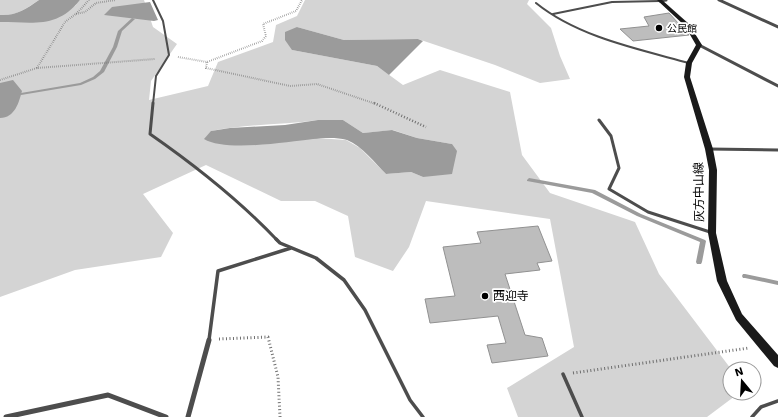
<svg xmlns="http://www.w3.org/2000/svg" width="778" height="417" viewBox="0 0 778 417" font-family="'Work Sans','Noto Sans JP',sans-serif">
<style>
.green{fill:#d4d4d4;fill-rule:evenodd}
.water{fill:#9b9b9b}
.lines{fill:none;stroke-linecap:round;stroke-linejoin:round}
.stream{fill:#9b9b9b;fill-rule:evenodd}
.building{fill:#bdbdbd;stroke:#919191}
.path-far2{stroke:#6f6f6f;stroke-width:2;stroke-dasharray:0.5 1.5;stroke-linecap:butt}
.path-far1{stroke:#6f6f6f;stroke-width:2.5;stroke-dasharray:1 2;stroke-linecap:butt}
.path{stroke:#6f6f6f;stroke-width:3;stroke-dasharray:1 2.5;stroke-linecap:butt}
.lane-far2{stroke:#4d4d4d;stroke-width:2}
.lane-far1{stroke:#4d4d4d;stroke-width:3}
.lane{stroke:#4d4d4d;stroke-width:3.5}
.street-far1{stroke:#4d4d4d;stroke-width:3}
.street{stroke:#4d4d4d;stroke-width:5}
.secondary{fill:#1a1a1a;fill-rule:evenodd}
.poi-dot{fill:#000;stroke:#fff;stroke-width:1.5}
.labels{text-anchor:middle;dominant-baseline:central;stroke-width:3.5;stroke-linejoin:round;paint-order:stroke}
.far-poi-label{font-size:10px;fill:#000;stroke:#fff;text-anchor:start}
.street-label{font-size:12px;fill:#000;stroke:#fff}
.poi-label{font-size:12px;fill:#000;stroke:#fff;text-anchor:start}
</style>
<rect width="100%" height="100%" fill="#fff"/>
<path class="green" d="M 0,0 L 39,0 C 25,9 17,16 0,15 Z
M 80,0 L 144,0 L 153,27 L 177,44 L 151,81 L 149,100 L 208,86 L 218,62 L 273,42 L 276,25 L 297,16 L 305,0 L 529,0 L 527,4 L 551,28 L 560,56 L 570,79 L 540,83 L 495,65 L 418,39 L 344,40 L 297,27 L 292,50 L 377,66 L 403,85 L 440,70 L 510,92 L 522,155 L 550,193 L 635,222 L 659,274 L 731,369 L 730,393 L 739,393 L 707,417 L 518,417 L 507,388 L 574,347 L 550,219 L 426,201 L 409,247 L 393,271 L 355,257 L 348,216 L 315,201 L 281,201 L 206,165 L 143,194 L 173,233 L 161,257 L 75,270 L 0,297 L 0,22 L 38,22 L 75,6 ZM 318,120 L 343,120 L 363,133 L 393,130 L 417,138 L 452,144 L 423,177 L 411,172 L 386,174 L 360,148 L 346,140 L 211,131 C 246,124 283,125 318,120 Z"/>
<path class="water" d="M 39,0 L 80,0 C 57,29 33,22 0,22 L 0,15 C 16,16 26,9 39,0 Z
M 150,2 L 158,20 L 154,21 L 104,15 L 112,7 Z
M 297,27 L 344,40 L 418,39 L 423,41 L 389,75 L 377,66 L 292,50 L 285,40 L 285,32 Z
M 13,80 L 22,91 C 19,102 15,118 0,118 L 0,83 Z
M 318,120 L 343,120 L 363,133 L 392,130 L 417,138 L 452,144 L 457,151 L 452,174 L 423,177 L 411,172 L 386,174 C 375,163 362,146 347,140 C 336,137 323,138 313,139 C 287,142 225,152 204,139 L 211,131 L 230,128 L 285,125 Z"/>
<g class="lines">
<path class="stream" d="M 132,18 L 135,19 L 122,31 L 117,47 L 104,72 L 95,79 L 81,85 L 21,95 L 19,94 L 21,93 L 80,83 L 93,77 L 100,71 L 113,47 L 118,31 Z
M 529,178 L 595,190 L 641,214 L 705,240 L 706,241 L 702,262 L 701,264 L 697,264 L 696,262 L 700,242 L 637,216 L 592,193 L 527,181 L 527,180 Z
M 743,274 L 745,274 L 778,281 L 778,285 L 745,278 L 743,278 L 742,276 Z"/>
</g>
<path class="building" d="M 669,13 L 689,35 L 633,41 L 620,29 L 649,26 L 644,17 Z
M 538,226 L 552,261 L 537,263 L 540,270 L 505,274 L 525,335 L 542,338 L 548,356 L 492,363 L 487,345 L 506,343 L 498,316 L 430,323 L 425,299 L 455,296 L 443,247 L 481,243 L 477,232 Z"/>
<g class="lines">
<path class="path-far2" d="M 76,14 L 85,12 L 96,3 L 116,0
M 178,57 L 207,62 L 262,41 L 266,36 L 263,24 L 296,11 L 302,0
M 207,62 L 206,68 L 290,86 L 317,84 L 376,104
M 37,68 L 65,22 L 77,13 L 89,0
M 0,80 L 37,68 L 155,59"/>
<path class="path-far1" d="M 374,103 L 426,127"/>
<path class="path" d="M 219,339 L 268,337 L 278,377 L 280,417
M 573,373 L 749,348"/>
<path class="lane-far2" d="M 153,0 L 163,21 L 169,55 L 156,76 L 153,104
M 536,3 C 578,37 638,49 689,63
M 553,14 L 612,2 L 660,1"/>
<path class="lane-far1" d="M 153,103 L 150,134 C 196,166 239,200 277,240
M 599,120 L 611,136 L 619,168 L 609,189 L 648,212 L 710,232
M 709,149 L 778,150"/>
<path class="lane" d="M 276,239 L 280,243 L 316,258 L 344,280 L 365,310 L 410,400 L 423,417
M 209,340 L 218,271 L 291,248
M 563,374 L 582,417
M 752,417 L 761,407 L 778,401"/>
<path class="street-far1" d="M 719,0 L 778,27
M 660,1 L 666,0
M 699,45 L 778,86"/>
<path class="street" d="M 6,417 L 108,395 L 166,417
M 188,417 L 209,340"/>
<path class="secondary" d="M 657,0 L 662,0 L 689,24 L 702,45 L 692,63 L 690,77 L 713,149 L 717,170 L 716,233 L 727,281 L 742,314 L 778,355 L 778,368 L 774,366 L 736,320 L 717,281 L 708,233 L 709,170 L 705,149 L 684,77 L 686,63 L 696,45 L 685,26 Z"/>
</g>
<g class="poi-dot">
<circle cx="659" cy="28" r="4"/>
<circle cx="485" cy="296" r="4"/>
</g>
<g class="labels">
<g class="far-poi-label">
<text x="667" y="28">公民館</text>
</g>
<g class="street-label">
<text transform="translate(699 192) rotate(-91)">灰方中山線</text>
</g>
<g class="poi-label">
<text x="493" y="296">西迎寺</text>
</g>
</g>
<g transform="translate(742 381) rotate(342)"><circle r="19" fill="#ffffff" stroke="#999999"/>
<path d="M0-3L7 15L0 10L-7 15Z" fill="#000000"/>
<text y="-6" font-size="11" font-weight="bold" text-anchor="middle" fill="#000000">N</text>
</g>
</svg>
